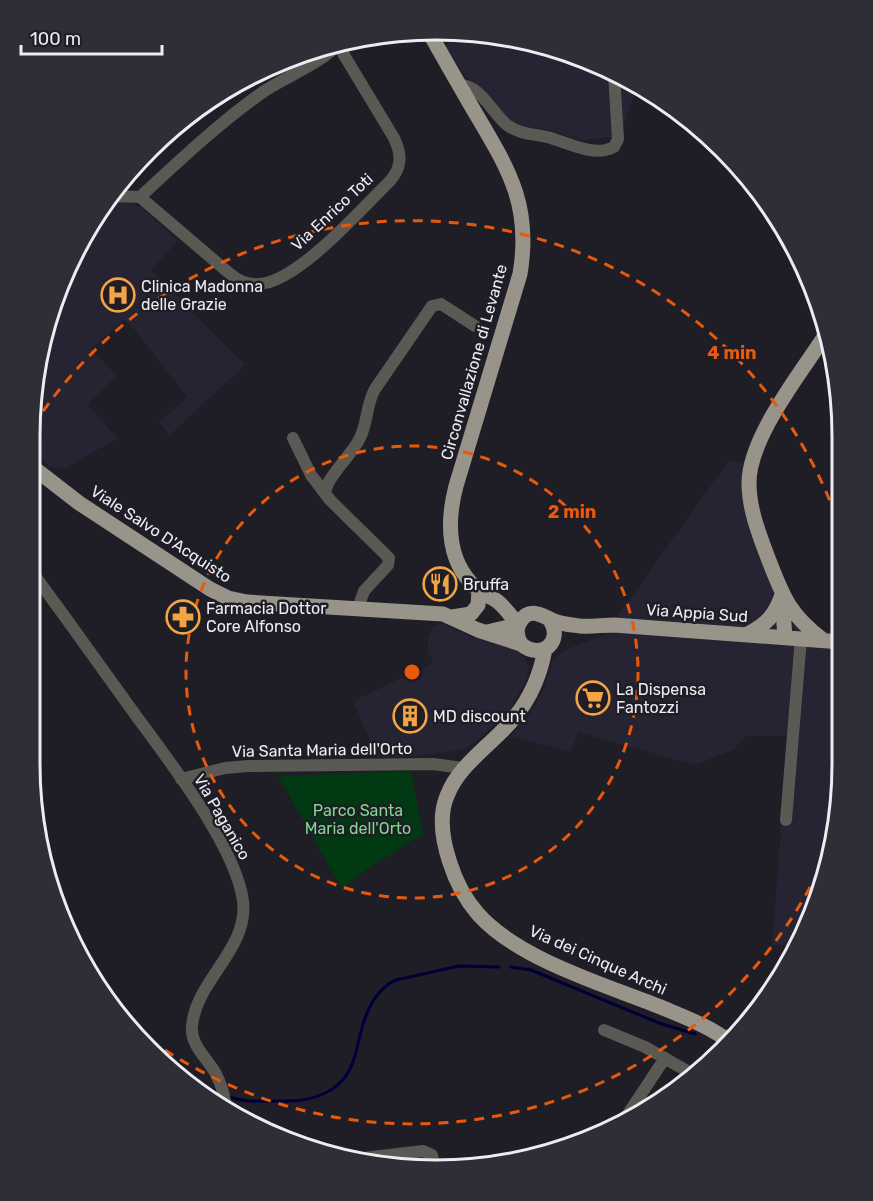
<svg xmlns="http://www.w3.org/2000/svg" width="873" height="1201" viewBox="0 0 873 1201" font-family="Rubik,sans-serif">
<style>
.built{fill:#262332}
.green{fill:#003912}
.lines{fill:none;stroke-linecap:round;stroke-linejoin:round}
.stream{stroke:#000039;stroke-width:3}
.minor{stroke:#5b5954;stroke-width:12}
.major{stroke:#98948a;stroke-width:15}
.ring{fill:none;stroke:#e8590c;stroke-width:3;stroke-dasharray:10 8}
.labels{text-anchor:middle;dominant-baseline:central;stroke-width:5;stroke-linejoin:round;paint-order:stroke}
.street-label{font-size:16px;fill:#edecf3;stroke:#1f1d26}
.poi-label{font-size:16px;fill:#edecf3;stroke:#1f1d26;text-anchor:start}
.park-label{font-size:16px;fill:#7dda8d;stroke:#1f1d26}
.rim{fill:none;stroke:#edecf3;stroke-width:3}
.centre{fill:#e8590c;stroke:#1f1d26;stroke-width:3}
.ring-label{font-size:18px;text-anchor:middle;font-weight:bold;fill:#e8590c;stroke:#1f1d26;stroke-width:5;stroke-linejoin:round;paint-order:stroke}
</style>
<rect width="100%" height="100%" fill="#1f1d26"/>
<path class="built" d="M 457,32 L 489,33 L 567,51 L 634,82 L 635,93 L 620,136 L 581,141 L 546,129 L 518,128 L 499,116 L 444,49 Z
M 108,201 L 129,203 L 141,207 L 178,241 L 151,270 L 245,365 L 170,435 L 159,423 L 187,397 L 134,329 L 124,320 L 91,349 L 117,376 L 87,405 L 118,438 L 66,468 L 59,469 L 50,467 L 30,449 L 30,436 L 44,332 L 98,211 Z
M 729,460 L 758,467 L 756,489 L 759,514 L 775,557 L 803,619 L 824,631 L 841,633 L 842,791 L 822,895 L 798,947 L 772,945 L 788,736 L 745,736 L 735,749 L 694,765 L 578,732 L 571,752 L 511,736 L 531,712 L 543,690 L 553,661 L 564,650 L 604,635 Z
M 442,623 L 474,638 L 509,644 L 525,658 L 529,667 L 527,679 L 511,708 L 502,718 L 477,741 L 467,747 L 455,751 L 398,758 L 377,757 L 353,701 L 433,663 L 428,652 L 428,637 L 433,627 Z"/>
<path class="green" d="M 411,771 L 423,834 L 367,869 L 342,889 L 278,776 Z"/>
<g class="lines">
<path class="stream" d="M 511,967 L 531,970 L 659,1023 L 695,1034
M 136,1033 L 146,1044
M 180,1078 L 218,1092
M 227,1096 C 244,1103 263,1101 282,1101 C 311,1102 342,1093 353,1062 C 360,1041 361,1021 373,1001 C 379,992 386,984 396,980 L 459,966 L 499,967"/>
<path class="minor" d="M 459,85 C 480,84 492,113 507,125 C 519,134 533,134 547,137 C 567,142 593,158 614,147 L 618,139 L 614,73
M 112,196 L 140,197 C 180,160 219,123 263,92 C 288,75 320,65 340,42
M 140,197 L 229,273 C 237,280 247,285 259,284 C 298,282 361,209 390,181 C 402,167 402,155 394,138 L 338,45
M 293,438 L 311,475 L 330,500 L 389,558 L 388,565 L 364,591 L 358,608
M 325,493 C 327,476 352,455 360,438 C 368,422 366,404 375,389 L 432,306 L 441,304 L 475,326
M 30,569 C 66,618 101,667 137,717 C 170,762 236,847 243,901 C 249,949 196,980 192,1026 C 190,1045 207,1058 216,1074 C 221,1084 225,1097 226,1109
M 181,779 L 225,768 L 248,766 L 433,764 L 463,768
M 786,820 L 801,638
M 604,1030 L 645,1047 L 696,1076
M 723,1037 L 744,1030
M 622,1123 L 665,1058
M 391,1155 L 393,1167
M 355,1159 L 423,1151 L 432,1155 L 435,1168"/>
<path class="major" d="M 429,32 C 443,57 458,83 473,109 C 507,167 532,203 520,274 L 456,486 C 446,524 447,566 481,592 C 486,596 492,597 497,601 C 505,607 512,617 518,625 L 487,632
M 30,465 L 79,503 L 210,589 L 228,598 L 247,602 L 443,614 L 478,630 L 521,644
M 782,598 L 785,637
M 452,617 L 471,614 L 478,605 L 479,591
M 550,620 C 564,642 541,661 521,644 C 517,637 515,630 520,622 C 529,607 541,615 552,620 C 560,624 572,625 580,626 C 591,627 603,625 614,625 L 841,642
M 748,634 C 767,624 775,615 782,595
M 823,640 C 789,614 783,597 768,558 C 759,534 749,509 749,483 C 749,437 801,373 826,334
M 545,649 C 539,683 524,711 499,734 C 479,754 457,770 447,796 C 438,817 443,842 450,863 C 456,882 465,899 478,914 C 519,960 606,985 663,1008 C 687,1018 711,1027 731,1043"/>
</g>
<g class="ring">
<circle cx="412" cy="672" r="226"/>
<path d="M833 838A452 452 0 0 1 128 1023M33 426A452 452 0 0 1 839 525"/>
</g>
<defs>
<g id="hospital-ring" transform="scale(1.725)"><circle r="9.5" fill="#1f1d26" stroke="#f2a542" stroke-width="1.5"/><path d="M-5-5h3v3.5h4V-5h3V5h-3V1.5h-4V5h-3Z" fill="#f2a542"/></g>
<g id="restaurant-ring" transform="scale(1.725)"><circle r="9.5" fill="#1f1d26" stroke="#f2a542" stroke-width="1.5"/><path d="M-5-6h1v4h1v-4h1v4h1v-4h1v5L-1.5 .5V6h-2V.5L-5-1ZM5-6V6H3V1.5H1.5Q1.5-4 5-6Z" fill="#f2a542"/></g>
<g id="pharmacy-ring" transform="scale(1.725)"><circle r="9.5" fill="#1f1d26" stroke="#f2a542" stroke-width="1.5"/><path d="M-2-6h4v4h4v4h-4v4h-4v-4h-4v-4h4Z" fill="#f2a542"/></g>
<g id="supermarket-ring" transform="scale(1.725)"><circle r="9.5" fill="#1f1d26" stroke="#f2a542" stroke-width="1.5"/><path d="M-6-5.5h2.5l.6 2H6L4.5 2H-2.5L-4.4-4H-6ZM-1.5 3.2a1.3 1.3 0 1 0 .1 0ZM3 3.2a1.3 1.3 0 1 0 .1 0Z" fill="#f2a542"/></g>
<g id="building-ring" transform="scale(1.725)"><circle r="9.5" fill="#1f1d26" stroke="#f2a542" stroke-width="1.5"/><path d="M-4-6H4V6H1V3H-1V6H-4ZM-2.5-4.3h1.7v1.8h-1.7ZM.8-4.3h1.7v1.8H.8ZM-2.5-1h1.7V.8h-1.7ZM.8-1h1.7V.8H.8Z" fill="#f2a542"/></g>
</defs>
<g fill-rule="evenodd">
<use href="#hospital-ring" x="118" y="295"/>
<use href="#restaurant-ring" x="440" y="584"/>
<use href="#pharmacy-ring" x="183" y="617"/>
<use href="#supermarket-ring" x="593" y="698"/>
<use href="#building-ring" x="410" y="716"/>
</g>
<g class="labels">
<g class="street-label">
<text transform="translate(332 212) rotate(-43)">Via Enrico Toti</text>
<text transform="translate(474 362) rotate(-74)">Circonvallazione di Levante</text>
<text transform="translate(161 534) rotate(33)">Viale Salvo D'Acquisto</text>
<text transform="translate(697 613) rotate(4)">Via Appia Sud</text>
<text transform="translate(322 750) rotate(-1)">Via Santa Maria dell'Orto</text>
<text transform="translate(222 817) rotate(60)">Via Paganico</text>
<text transform="translate(598 960) rotate(24)">Via dei Cinque Archi</text>
</g>
<g class="poi-label">
<text x="141" y="286">Clinica Madonna<tspan x="141" dy="18">delle Grazie</tspan></text>
<text x="463" y="584">Bruffa</text>
<text x="206" y="608">Farmacia Dottor<tspan x="206" dy="18">Core Alfonso</tspan></text>
<text x="616" y="689">La Dispensa<tspan x="616" dy="18">Fantozzi</tspan></text>
<text x="433" y="716">MD discount</text>
</g>
<g class="park-label">
<text x="358" y="810">Parco Santa<tspan x="358" dy="18">Maria dell'Orto</tspan></text>
</g>
</g>
<path d="M0 0H873V1201H0ZM436 40H436A396 396 0 0 1 832 436V764A396 396 0 0 1 436 1160H436A396 396 0 0 1 40 764V436A396 396 0 0 1 436 40Z" fill="#2f2e36" fill-rule="evenodd"/>
<path class="rim" d="M436 40H436A396 396 0 0 1 832 436V764A396 396 0 0 1 436 1160H436A396 396 0 0 1 40 764V436A396 396 0 0 1 436 40Z"/>
<circle cx="412" cy="672" r="9" class="centre"/>
<g class="ring-label">
<text x="732" y="359">4 min</text>
<text x="572" y="518">2 min</text>
</g>
<path d="M21 45v9h141v-9" fill="none" stroke="#edecf3" stroke-width="3"/>
<text x="30" y="45" font-size="18" fill="#edecf3" stroke="#1f1d26" stroke-width="4.5" paint-order="stroke">100 m</text>
</svg>
